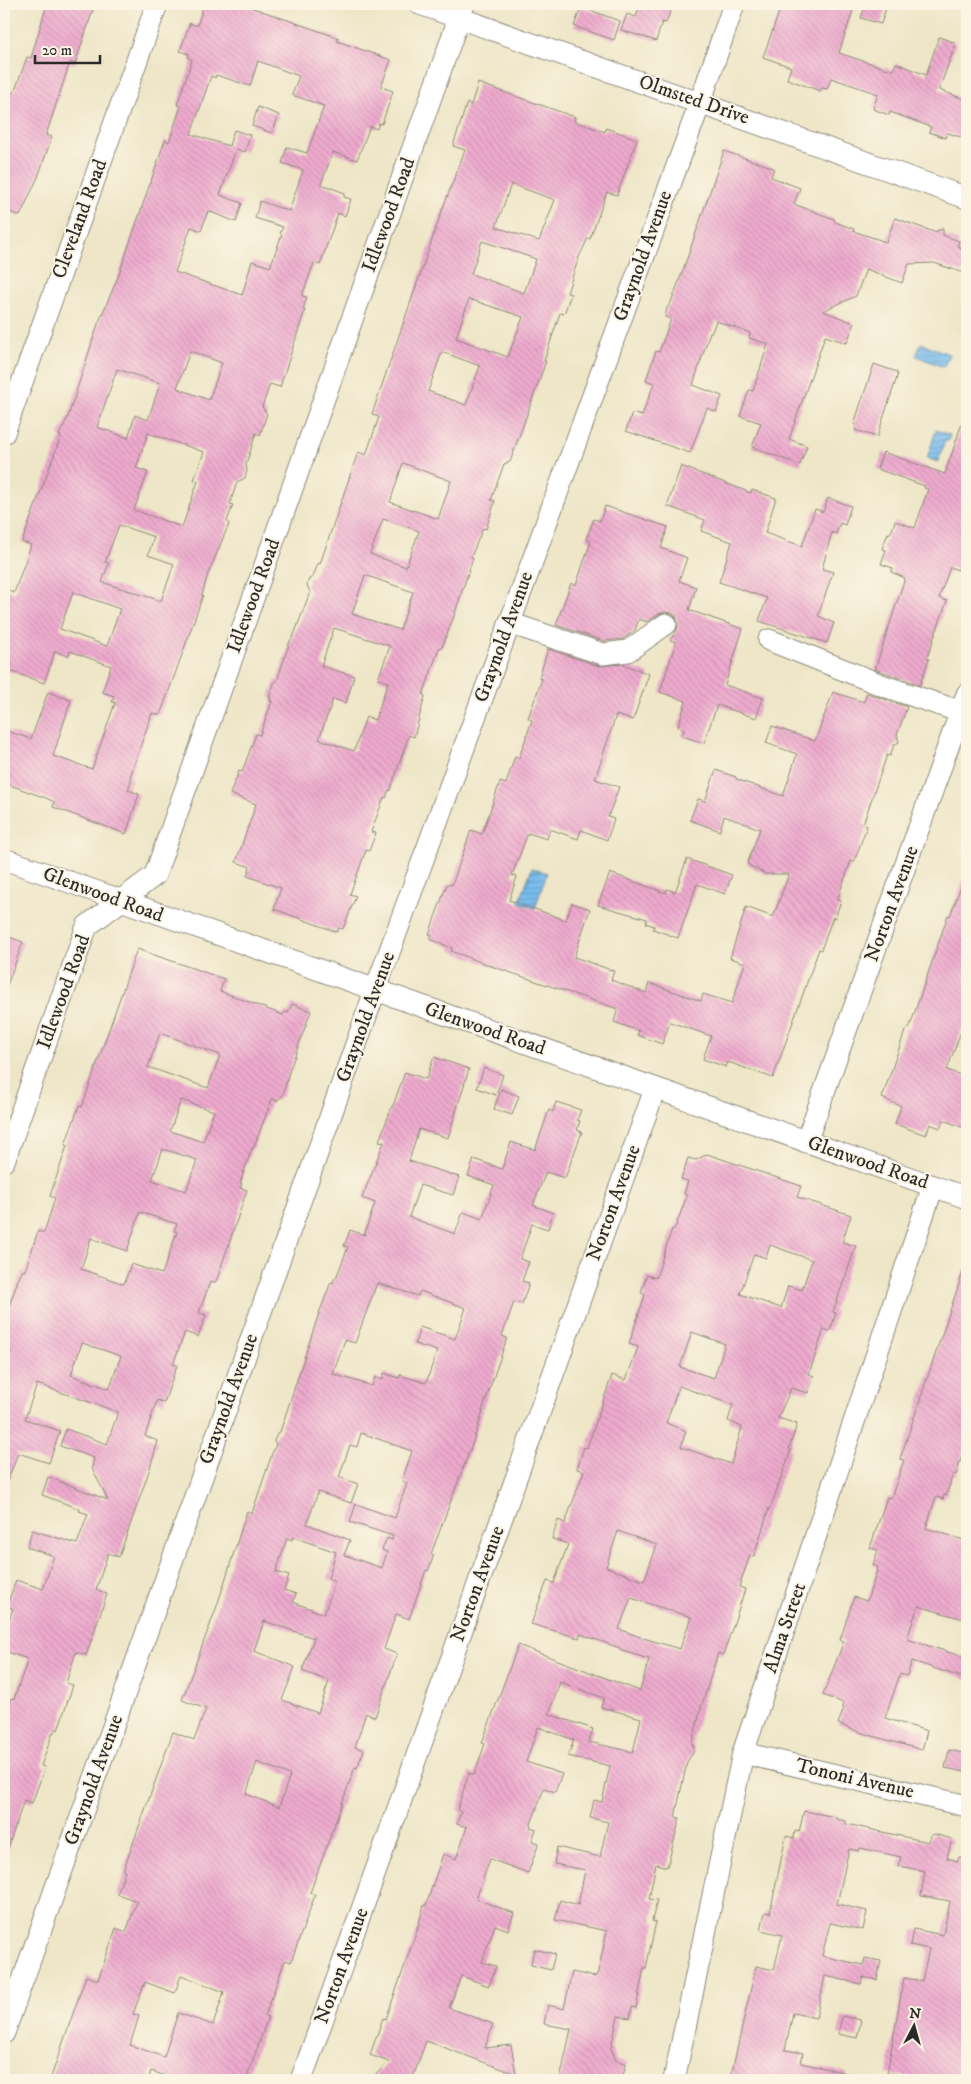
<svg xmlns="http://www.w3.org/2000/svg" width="971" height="2084" viewBox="0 0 971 2084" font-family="'IM FELL DW Pica',serif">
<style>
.water{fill:url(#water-rules);stroke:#51748c}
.building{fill:url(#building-back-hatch);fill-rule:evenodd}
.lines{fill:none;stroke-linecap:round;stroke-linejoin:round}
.minor-casing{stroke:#8c8879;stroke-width:23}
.minor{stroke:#fff;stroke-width:21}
.labels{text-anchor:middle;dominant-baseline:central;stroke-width:4;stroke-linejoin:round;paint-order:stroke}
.street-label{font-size:20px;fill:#2b2b2b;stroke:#fcf5e5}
</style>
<defs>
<pattern id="water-rules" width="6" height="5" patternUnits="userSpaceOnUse" patternTransform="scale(1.25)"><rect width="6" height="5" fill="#77bcee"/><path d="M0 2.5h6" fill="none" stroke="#6299c1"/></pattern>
<pattern id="building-back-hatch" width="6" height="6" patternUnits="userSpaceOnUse" patternTransform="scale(1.25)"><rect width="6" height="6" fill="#eeaace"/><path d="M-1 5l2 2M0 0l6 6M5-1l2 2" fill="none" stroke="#cc92b1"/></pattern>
</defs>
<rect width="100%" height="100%" fill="#fcf5e5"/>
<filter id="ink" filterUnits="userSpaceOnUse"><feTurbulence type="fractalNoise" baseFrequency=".02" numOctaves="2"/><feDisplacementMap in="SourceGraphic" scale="10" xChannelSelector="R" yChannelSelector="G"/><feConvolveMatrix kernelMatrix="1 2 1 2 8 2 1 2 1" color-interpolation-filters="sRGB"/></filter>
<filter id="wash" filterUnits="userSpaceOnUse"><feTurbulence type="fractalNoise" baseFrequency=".0096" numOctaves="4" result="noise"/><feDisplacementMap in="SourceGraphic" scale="20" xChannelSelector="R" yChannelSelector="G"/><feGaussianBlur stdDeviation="1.12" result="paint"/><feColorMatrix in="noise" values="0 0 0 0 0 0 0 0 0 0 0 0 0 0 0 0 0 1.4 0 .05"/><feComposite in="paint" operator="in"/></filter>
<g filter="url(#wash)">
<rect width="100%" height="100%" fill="#eee6c7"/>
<path class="water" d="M 921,343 L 949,354 L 944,367 L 916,356 Z
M 936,430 L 950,435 L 948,441 L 945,441 L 938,462 L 927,458 Z
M 532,868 L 547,873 L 535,908 L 519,902 Z"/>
<g id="blocks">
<path class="building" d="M 47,4 L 95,4 L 75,64 L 70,62 L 46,135 L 52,137 L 38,177 L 20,216 L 4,210 L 4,89 L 14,93 L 27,57 L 31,58 Z
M 204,4 L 242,4 L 339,38 L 337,41 L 391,60 L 381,87 L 393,91 L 382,124 L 379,123 L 377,129 L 370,126 L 357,160 L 333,152 L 321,184 L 345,193 L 344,197 L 351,199 L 345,216 L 338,213 L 320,265 L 314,263 L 302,296 L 307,297 L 303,310 L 305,310 L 280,387 L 270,384 L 262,407 L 267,414 L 260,435 L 256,433 L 246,464 L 247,471 L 245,478 L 237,482 L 230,504 L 233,505 L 227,521 L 229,524 L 208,574 L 202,595 L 203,595 L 178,666 L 160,715 L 152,713 L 130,777 L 132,777 L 128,790 L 139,794 L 126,834 L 53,807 L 54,802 L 46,798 L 4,783 L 4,730 L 31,739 L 48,692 L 71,700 L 53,756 L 92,769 L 115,703 L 112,702 L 114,696 L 102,692 L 111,666 L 70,651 L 68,656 L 55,651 L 44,683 L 4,669 L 4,601 L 8,590 L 14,593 L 31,545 L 22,542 L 61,436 L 59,435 L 68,417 L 98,324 L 118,277 L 165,140 L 169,142 L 181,106 L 177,105 L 192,60 L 188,58 L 189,54 L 180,51 L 190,23 L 197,26 ZM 258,61 L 299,76 L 292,95 L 324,106 L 307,153 L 287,147 L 282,163 L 303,170 L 289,211 L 260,201 L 255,218 L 283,227 L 280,233 L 282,234 L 270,267 L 252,261 L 242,295 L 175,272 L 191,227 L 201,231 L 208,211 L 236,222 L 242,203 L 220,195 L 236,149 L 245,152 L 250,135 L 234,130 L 229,146 L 191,134 L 211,76 L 215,78 L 216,75 L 250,86 ZM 190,351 L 222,363 L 209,400 L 177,388 ZM 117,369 L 160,383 L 148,420 L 135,415 L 128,438 L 97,427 ZM 148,433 L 204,452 L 194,480 L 198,481 L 182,527 L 134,510 L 148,472 L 136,468 ZM 119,525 L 154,537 L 148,555 L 174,564 L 161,601 L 102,582 L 109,563 L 105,562 ZM 73,592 L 120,609 L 107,646 L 60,629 Z
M 640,4 L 673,4 L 666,23 L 662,22 L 656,41 L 621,30 L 627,14 L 636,17 Z
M 782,4 L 835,4 L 853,10 L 839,53 L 891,70 L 893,70 L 896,63 L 926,75 L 939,37 L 956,43 L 939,90 L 967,100 L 967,139 L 948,133 L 946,138 L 929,132 L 931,127 L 890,112 L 889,115 L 873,109 L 878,94 L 831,78 L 827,89 L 822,88 L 820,91 L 787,79 L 791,67 L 763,57 Z
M 866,4 L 874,4 L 886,8 L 881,24 L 861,18 Z
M 581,7 L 620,21 L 614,40 L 574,26 Z
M 478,83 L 575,117 L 574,121 L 605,132 L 606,128 L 637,139 L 617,195 L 607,192 L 590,239 L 588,238 L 579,257 L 567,293 L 571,294 L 564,314 L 560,313 L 544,361 L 546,361 L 510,462 L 504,464 L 491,500 L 495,501 L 486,529 L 483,528 L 471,557 L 473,558 L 453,619 L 442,647 L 439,648 L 423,695 L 425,696 L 414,737 L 409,735 L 390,791 L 389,790 L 386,798 L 384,797 L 371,832 L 376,833 L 369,851 L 366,850 L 350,894 L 356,896 L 343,929 L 339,928 L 337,932 L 274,909 L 281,888 L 247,876 L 250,867 L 236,862 L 256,804 L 230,794 L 239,771 L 242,772 L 256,734 L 260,735 L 272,701 L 270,701 L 271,697 L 269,697 L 275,681 L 277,681 L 290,641 L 294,635 L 310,592 L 307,585 L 309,579 L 313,577 L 318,563 L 320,564 L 358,452 L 366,455 L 379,417 L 372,414 L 444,205 L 465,150 L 453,146 L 467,103 L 471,105 ZM 511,184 L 555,200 L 539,241 L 496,227 ZM 482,241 L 536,259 L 524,293 L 471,274 ZM 469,299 L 523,317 L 508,357 L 456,338 ZM 442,352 L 480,366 L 466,405 L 428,391 ZM 403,463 L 451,481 L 438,519 L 390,502 ZM 383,519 L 419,531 L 406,567 L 370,554 ZM 365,575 L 413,592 L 400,630 L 352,614 ZM 334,628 L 390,646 L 378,679 L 388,682 L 375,720 L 366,717 L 354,751 L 319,739 L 333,699 L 346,703 L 354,676 L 321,666 Z
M 258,107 L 279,115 L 272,133 L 252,126 Z
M 724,151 L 774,168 L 771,177 L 800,188 L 794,204 L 834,219 L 835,222 L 854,229 L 853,231 L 886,242 L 895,218 L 934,232 L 943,229 L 943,235 L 959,241 L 957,246 L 967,250 L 967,274 L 934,263 L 909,264 L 902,283 L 866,269 L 856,296 L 823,311 L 854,323 L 847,343 L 825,336 L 789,439 L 807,446 L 800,465 L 752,447 L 761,423 L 740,416 L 749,390 L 753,391 L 768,344 L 749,338 L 750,333 L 716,321 L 712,332 L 710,332 L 693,385 L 722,396 L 716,412 L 707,408 L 690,453 L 626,431 L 632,413 L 642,416 L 654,383 L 646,380 L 656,351 L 659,352 L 671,319 L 665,317 L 667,308 L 671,302 L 682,273 Z
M 874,364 L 897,372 L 896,374 L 898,374 L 877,437 L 855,430 L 856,425 L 854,424 Z
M 964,417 L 967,418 L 967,543 L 958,570 L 950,567 L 939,598 L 947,601 L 927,658 L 929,659 L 920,685 L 875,669 L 905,578 L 891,572 L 893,568 L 881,564 L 886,550 L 882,549 L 888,533 L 889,534 L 892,530 L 895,521 L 915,528 L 928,489 L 924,488 L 925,486 L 877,469 L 883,452 L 945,474 Z
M 681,466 L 751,493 L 752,490 L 776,498 L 765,533 L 802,546 L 815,509 L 823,512 L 828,498 L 851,506 L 845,525 L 840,523 L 836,534 L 832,532 L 822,569 L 833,572 L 818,616 L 834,623 L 827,643 L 759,621 L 767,598 L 719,582 L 732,542 L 701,531 L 705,520 L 667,506 Z
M 605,506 L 668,527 L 661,548 L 687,558 L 679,581 L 696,587 L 689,610 L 743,629 L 725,685 L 763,698 L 756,718 L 717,705 L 704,743 L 682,736 L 684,729 L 678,727 L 686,701 L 660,692 L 676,642 L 670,640 L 677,630 L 678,623 L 676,617 L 672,613 L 665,612 L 659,614 L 647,622 L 639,619 L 635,630 L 623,639 L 604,641 L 556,625 L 571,583 L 576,585 L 591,541 L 586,539 L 594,519 L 600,521 Z
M 548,649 L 599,666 L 623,664 L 649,674 L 633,720 L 616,715 L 595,779 L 619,787 L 608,817 L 614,819 L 607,840 L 581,830 L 578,839 L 550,829 L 547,839 L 528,833 L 512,875 L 517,877 L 509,900 L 566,920 L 572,903 L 590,909 L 574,957 L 614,971 L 611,980 L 646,993 L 649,983 L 701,1001 L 703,994 L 732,1003 L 745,963 L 730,958 L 746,907 L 773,917 L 789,874 L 765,874 L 747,864 L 760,829 L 724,816 L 720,831 L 690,820 L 698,799 L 705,801 L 716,770 L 736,777 L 736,779 L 783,796 L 797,754 L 766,743 L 772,726 L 815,741 L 833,692 L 864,702 L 867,693 L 907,707 L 897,735 L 899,742 L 894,745 L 890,756 L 887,755 L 863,824 L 867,826 L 854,862 L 851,861 L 837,900 L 841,901 L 835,918 L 833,917 L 821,950 L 819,949 L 773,1078 L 728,1062 L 726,1067 L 703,1059 L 711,1036 L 670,1022 L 662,1044 L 637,1035 L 639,1031 L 614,1022 L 618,1009 L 494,967 L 451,951 L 452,948 L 430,939 L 432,935 L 429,934 L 447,884 L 452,885 L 471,830 L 482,834 L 500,782 L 506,784 L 515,756 L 519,758 L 532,720 L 528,718 L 542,679 L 539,678 Z
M 687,859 L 732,875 L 725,894 L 697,884 L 678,938 L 653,929 L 654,926 L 646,923 L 647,919 L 598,905 L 610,873 L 666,893 L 667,889 L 675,892 Z
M 965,875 L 967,875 L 967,1030 L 962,1029 L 947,1070 L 967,1077 L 967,1129 L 943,1120 L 940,1128 L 930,1124 L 926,1135 L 895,1124 L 901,1106 L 882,1098 L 906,1028 L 909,1029 L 948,915 L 950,916 Z
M 4,935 L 23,942 L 6,988 L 4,988 Z
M 137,949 L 224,979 L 220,991 L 283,1015 L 285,1012 L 288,1013 L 292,1004 L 311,1011 L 289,1072 L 283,1095 L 277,1101 L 272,1099 L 253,1149 L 252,1148 L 240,1183 L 242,1183 L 240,1188 L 247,1190 L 217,1279 L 214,1283 L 210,1282 L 199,1313 L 206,1315 L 198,1337 L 185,1332 L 173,1364 L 177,1365 L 164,1403 L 157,1400 L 145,1436 L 158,1441 L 150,1468 L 119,1557 L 108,1553 L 96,1590 L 107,1594 L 86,1655 L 76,1652 L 66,1683 L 73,1685 L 58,1730 L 56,1729 L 55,1732 L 53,1732 L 41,1766 L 45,1767 L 32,1803 L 24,1800 L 7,1851 L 4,1851 L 4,1701 L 9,1703 L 11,1698 L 14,1699 L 28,1659 L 4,1651 L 4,1634 L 13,1609 L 7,1606 L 16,1580 L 43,1589 L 54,1556 L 27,1547 L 32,1530 L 77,1544 L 88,1514 L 79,1511 L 80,1509 L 42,1495 L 48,1477 L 108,1500 L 92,1468 L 94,1458 L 60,1446 L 66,1429 L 107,1444 L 118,1412 L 37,1384 L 25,1419 L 60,1431 L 49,1463 L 18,1453 L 6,1485 L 4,1485 L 4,1371 L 11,1351 L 4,1349 L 4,1321 L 18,1280 L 23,1270 L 25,1271 L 38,1231 L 44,1233 L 55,1198 L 50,1196 L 67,1146 L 65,1145 L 79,1106 L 82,1107 ZM 160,1033 L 220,1055 L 208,1088 L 148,1067 ZM 181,1100 L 214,1111 L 203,1142 L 170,1131 ZM 163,1149 L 197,1160 L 186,1191 L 152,1180 ZM 140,1212 L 177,1224 L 174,1231 L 177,1232 L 162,1274 L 131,1264 L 124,1284 L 81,1269 L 91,1238 L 127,1251 ZM 82,1343 L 121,1356 L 109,1389 L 71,1375 Z
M 434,1057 L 469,1069 L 448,1138 L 419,1129 L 409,1161 L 459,1177 L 453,1195 L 420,1185 L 409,1217 L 455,1234 L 463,1212 L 482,1219 L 494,1185 L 468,1176 L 474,1159 L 502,1169 L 511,1142 L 535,1150 L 549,1110 L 553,1112 L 556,1102 L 581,1110 L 577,1120 L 580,1121 L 577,1130 L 582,1132 L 565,1178 L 546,1172 L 533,1205 L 553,1213 L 548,1229 L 532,1224 L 520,1259 L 529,1262 L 522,1281 L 529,1283 L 522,1304 L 514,1302 L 502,1336 L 507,1338 L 482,1411 L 483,1411 L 474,1439 L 431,1554 L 434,1555 L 428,1571 L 426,1570 L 409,1619 L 396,1614 L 384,1649 L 397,1654 L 375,1717 L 366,1713 L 355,1747 L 364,1750 L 357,1768 L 355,1767 L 310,1893 L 315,1895 L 291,1962 L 285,1960 L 265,2016 L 268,2017 L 246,2080 L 177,2080 L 151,2071 L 148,2080 L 50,2080 L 86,1976 L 98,1980 L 116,1928 L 126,1932 L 137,1901 L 117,1894 L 125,1871 L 123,1871 L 173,1732 L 194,1740 L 206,1709 L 182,1700 L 217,1606 L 247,1511 L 252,1513 L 272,1454 L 276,1444 L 274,1441 L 277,1434 L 280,1432 L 318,1316 L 331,1282 L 333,1283 L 335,1277 L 336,1278 L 348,1247 L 344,1246 L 350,1230 L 364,1235 L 375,1203 L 362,1198 L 384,1142 L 379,1141 L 392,1106 L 393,1106 L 405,1072 L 426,1079 ZM 377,1283 L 418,1296 L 420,1291 L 466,1308 L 455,1339 L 420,1327 L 415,1344 L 437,1351 L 426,1383 L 400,1375 L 399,1378 L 384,1373 L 382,1380 L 375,1377 L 372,1386 L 333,1374 L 345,1340 L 355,1343 ZM 361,1433 L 412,1451 L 402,1481 L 407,1483 L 395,1518 L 356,1504 L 350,1522 L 393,1536 L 392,1540 L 387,1538 L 382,1550 L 387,1552 L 382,1568 L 344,1555 L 350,1540 L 307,1524 L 318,1492 L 351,1503 L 358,1484 L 339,1477 L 350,1445 L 357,1447 ZM 293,1537 L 336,1552 L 328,1579 L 335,1582 L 324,1614 L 293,1602 L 296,1594 L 284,1590 L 289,1576 L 276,1572 L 287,1538 L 292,1540 ZM 264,1621 L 314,1638 L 302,1671 L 329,1681 L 318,1713 L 282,1700 L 295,1667 L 254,1651 ZM 257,1762 L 290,1775 L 279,1807 L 246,1794 ZM 181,1975 L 224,1992 L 213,2025 L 178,2013 L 164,2057 L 130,2045 L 139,2016 L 133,2014 L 145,1982 L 175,1993 Z
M 484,1068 L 503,1075 L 496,1095 L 477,1088 Z
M 501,1089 L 519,1096 L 512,1115 L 494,1109 Z
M 707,1154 L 801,1186 L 797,1197 L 851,1215 L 842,1242 L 856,1246 L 833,1312 L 836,1313 L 830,1331 L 824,1329 L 809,1374 L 814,1376 L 808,1393 L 791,1388 L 778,1418 L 797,1424 L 789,1449 L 791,1450 L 770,1509 L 769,1508 L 754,1556 L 750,1555 L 739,1587 L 745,1589 L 734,1623 L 723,1655 L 718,1653 L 701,1708 L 692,1744 L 694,1747 L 693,1753 L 687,1762 L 675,1817 L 680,1818 L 667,1867 L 656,1864 L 649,1899 L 657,1900 L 652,1921 L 656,1922 L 646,1968 L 644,1968 L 636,2008 L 632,2007 L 630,2018 L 618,2016 L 611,2048 L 616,2061 L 626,2063 L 622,2080 L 560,2080 L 571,2029 L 544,2024 L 548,2005 L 564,2009 L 572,1972 L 595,1977 L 598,1972 L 607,1931 L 555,1920 L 560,1900 L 578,1905 L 585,1870 L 554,1864 L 557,1847 L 600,1857 L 608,1822 L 590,1818 L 594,1800 L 602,1802 L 610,1766 L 568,1756 L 574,1740 L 538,1727 L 526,1762 L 562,1774 L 555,1792 L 544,1788 L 530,1827 L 536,1829 L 532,1841 L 539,1843 L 528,1873 L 490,1859 L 476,1899 L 514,1913 L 508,1930 L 495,1925 L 482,1962 L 496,1966 L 489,1986 L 461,1976 L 449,2008 L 493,2024 L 485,2048 L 511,2045 L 516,2074 L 426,2041 L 412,2080 L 370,2080 L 389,2062 L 370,2055 L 383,2018 L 386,2019 L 415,1936 L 424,1905 L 426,1905 L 443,1854 L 456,1859 L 467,1827 L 457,1824 L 461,1812 L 457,1810 L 469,1773 L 474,1775 L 485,1744 L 482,1743 L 518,1645 L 640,1691 L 649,1659 L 619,1650 L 620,1648 L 580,1634 L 579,1638 L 531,1624 L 547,1581 L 554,1583 L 568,1544 L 552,1539 L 558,1520 L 565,1523 L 584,1471 L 577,1469 L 584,1447 L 587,1448 L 612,1375 L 626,1380 L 638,1347 L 629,1344 L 645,1295 L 641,1293 L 647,1275 L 656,1278 L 672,1229 L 673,1230 L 676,1226 L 687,1195 L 684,1194 L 688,1181 L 681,1179 L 688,1158 L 696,1160 ZM 770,1245 L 812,1260 L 802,1290 L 788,1286 L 781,1308 L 740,1294 L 754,1254 L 766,1258 ZM 692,1332 L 725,1344 L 714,1378 L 680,1367 ZM 679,1386 L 733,1405 L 728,1421 L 742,1427 L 731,1464 L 681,1447 L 686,1431 L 666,1423 ZM 618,1531 L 657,1545 L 644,1581 L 606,1567 ZM 631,1598 L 691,1617 L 680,1649 L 640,1637 L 619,1629 ZM 560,1682 L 604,1698 L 601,1707 L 641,1718 L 633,1752 L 589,1742 L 593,1729 L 549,1714 Z
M 964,1269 L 967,1270 L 967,1440 L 956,1475 L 953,1474 L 946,1496 L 944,1495 L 943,1499 L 936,1497 L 926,1528 L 967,1541 L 967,1620 L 918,1606 L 907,1639 L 967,1658 L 967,1679 L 912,1661 L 907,1676 L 900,1674 L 885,1718 L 927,1731 L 922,1750 L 859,1732 L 838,1724 L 844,1708 L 842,1707 L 843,1703 L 823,1695 L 844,1641 L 840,1640 L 854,1597 L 867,1601 L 878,1567 L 873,1565 L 878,1550 L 870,1548 L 887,1497 L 891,1498 L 904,1460 L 900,1459 Z
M 949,1750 L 967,1754 L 965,1772 L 945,1768 Z
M 804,1811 L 836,1817 L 836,1819 L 846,1821 L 846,1824 L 905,1837 L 929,1842 L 931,1835 L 934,1834 L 952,1839 L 947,1858 L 958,1861 L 959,1857 L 967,1858 L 967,2080 L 926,2080 L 887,2073 L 904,1978 L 922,1981 L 929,1949 L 910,1945 L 913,1929 L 943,1935 L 950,1901 L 921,1896 L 925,1871 L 899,1866 L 901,1857 L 860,1848 L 859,1851 L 849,1849 L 837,1904 L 867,1911 L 863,1930 L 830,1923 L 822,1956 L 863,1965 L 865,1958 L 881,1961 L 877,1980 L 863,1977 L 861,1984 L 825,1976 L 816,2018 L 793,2013 L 785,2050 L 803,2053 L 801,2063 L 847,2073 L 846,2080 L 730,2080 L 756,1966 L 774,1970 L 782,1935 L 761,1930 L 765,1912 L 770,1913 L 786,1836 L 794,1838 L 795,1831 L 799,1832 Z
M 534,1949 L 555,1954 L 551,1970 L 531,1965 Z
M 842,2016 L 861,2020 L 857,2038 L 838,2034 Z"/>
</g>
</g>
<g filter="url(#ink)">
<use href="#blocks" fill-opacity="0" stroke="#8c8879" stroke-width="1"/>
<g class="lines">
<g class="minor-casing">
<path id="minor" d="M 420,4 L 967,198
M 4,433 L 157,4
M 509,623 L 603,654 L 628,651 L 666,624
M 769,640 L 884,686 L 961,712
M 4,859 L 967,1198
M 806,1142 L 967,694
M 4,1161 L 87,926 L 155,875 L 464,4
M 743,1753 L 967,1806
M 4,2033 L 375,991 L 700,103 L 734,4
M 301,2080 L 655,1089
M 674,2080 L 743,1753 L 933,1186"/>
</g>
<use href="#minor" class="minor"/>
</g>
</g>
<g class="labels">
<g class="street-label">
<text transform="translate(694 100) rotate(19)">Olmsted Drive</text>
<text transform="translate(389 215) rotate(-70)">Idlewood Road</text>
<text transform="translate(80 219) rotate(-70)">Cleveland Road</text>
<text transform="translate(643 256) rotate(-70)">Graynold Avenue</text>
<text transform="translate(254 596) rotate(-70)">Idlewood Road</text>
<text transform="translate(504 637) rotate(-70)">Graynold Avenue</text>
<text transform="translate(103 895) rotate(20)">Glenwood Road</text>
<text transform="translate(892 904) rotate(-70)">Norton Avenue</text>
<text transform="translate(64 992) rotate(-70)">Idlewood Road</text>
<text transform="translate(366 1017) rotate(-70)">Graynold Avenue</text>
<text transform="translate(485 1029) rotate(19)">Glenwood Road</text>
<text transform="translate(868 1163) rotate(19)">Glenwood Road</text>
<text transform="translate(614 1203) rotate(-70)">Norton Avenue</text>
<text transform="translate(229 1399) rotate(-70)">Graynold Avenue</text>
<text transform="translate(478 1584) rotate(-70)">Norton Avenue</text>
<text transform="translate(785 1628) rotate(-71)">Alma Street</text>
<text transform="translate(855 1779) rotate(13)">Tononi Avenue</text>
<text transform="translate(94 1780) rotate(-70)">Graynold Avenue</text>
<text transform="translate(342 1966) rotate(-70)">Norton Avenue</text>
</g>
</g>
<rect width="971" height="2084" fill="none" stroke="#fcf5e5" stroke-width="20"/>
<g transform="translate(914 2026) rotate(6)" stroke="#fcf5e5" stroke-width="4" paint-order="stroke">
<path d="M0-4L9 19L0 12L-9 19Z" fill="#2b2b2b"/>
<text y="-8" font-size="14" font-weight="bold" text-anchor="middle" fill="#2b2b2b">N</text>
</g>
<path d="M35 55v8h65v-8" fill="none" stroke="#2b2b2b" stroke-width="2.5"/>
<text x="42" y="55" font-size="15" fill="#2b2b2b" stroke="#fcf5e5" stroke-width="4" paint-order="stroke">20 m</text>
</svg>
